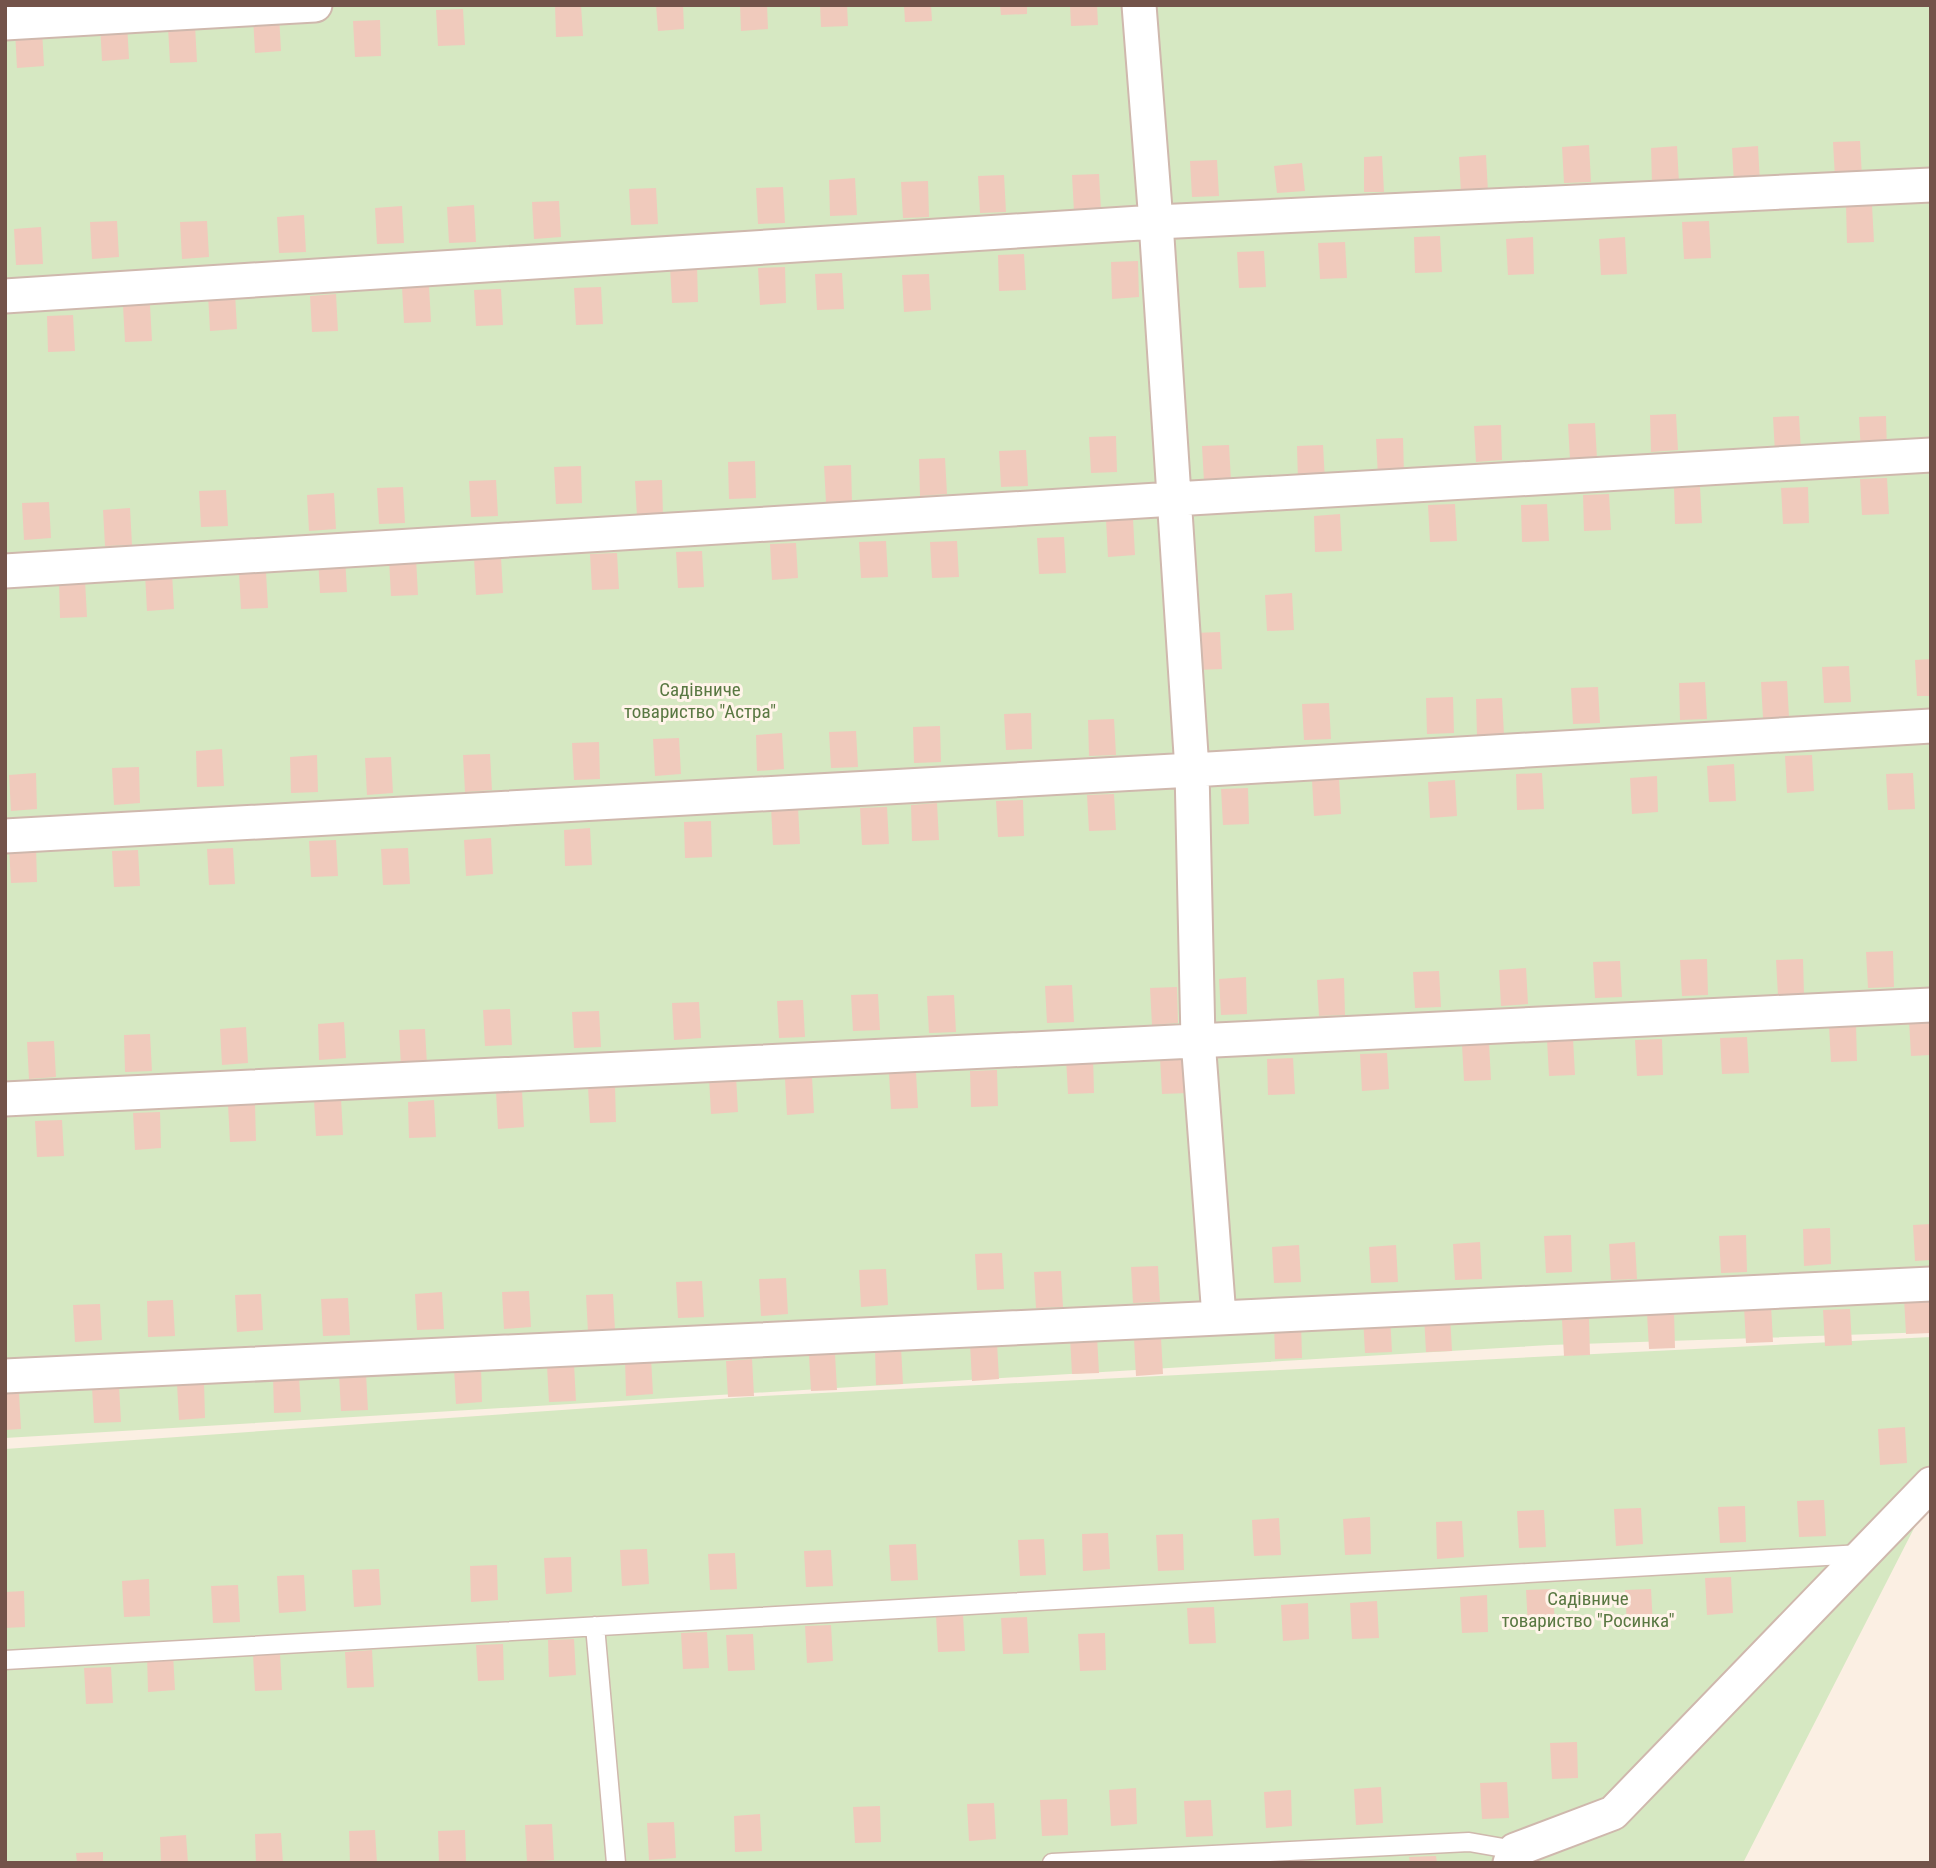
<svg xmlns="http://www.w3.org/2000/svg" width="1936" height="1868" viewBox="0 0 1936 1868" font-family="'Roboto Condensed',sans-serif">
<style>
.green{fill:#d6e8c2}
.building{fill:#f0cabc}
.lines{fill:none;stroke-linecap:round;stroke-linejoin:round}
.lane-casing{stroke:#cfb8ad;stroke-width:21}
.street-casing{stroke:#cfb8ad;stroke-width:37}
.lane{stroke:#fff;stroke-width:18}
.street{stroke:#fff;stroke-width:33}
.labels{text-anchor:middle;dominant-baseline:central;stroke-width:6;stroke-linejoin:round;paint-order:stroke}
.park-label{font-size:19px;fill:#597842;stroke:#fff4e9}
</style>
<rect width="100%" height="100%" fill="#fbefe3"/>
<path class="green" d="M 5,5 L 1931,5 L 1931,1332 L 1550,1345 L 5,1438 Z
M 1931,1337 L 1931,1495 L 1743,1863 L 5,1863 L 5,1449 L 763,1396 Z"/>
<path class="building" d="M 555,5 L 581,5 L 583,36 L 556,37 Z
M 656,5 L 683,5 L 684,29 L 658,31 Z
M 740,5 L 767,5 L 768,29 L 741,31 Z
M 820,5 L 847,5 L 848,26 L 821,27 Z
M 904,5 L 931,5 L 932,21 L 905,22 Z
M 1000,5 L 1027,5 L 1027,14 L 1001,15 Z
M 1070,5 L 1097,5 L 1098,25 L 1071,26 Z
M 463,9 L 465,45 L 438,46 L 436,10 Z
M 279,15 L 281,51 L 255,53 L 253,17 Z
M 380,20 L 381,56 L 355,57 L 353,21 Z
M 127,23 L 129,59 L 102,61 L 100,24 Z
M 195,25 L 197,62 L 170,63 L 168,27 Z
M 42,30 L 44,66 L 17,68 L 15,31 Z
M 1860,141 L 1862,177 L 1835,178 L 1833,142 Z
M 1589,145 L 1591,182 L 1564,183 L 1562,147 Z
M 1677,146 L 1679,183 L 1652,184 L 1651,148 Z
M 1758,146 L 1760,183 L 1734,184 L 1732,148 Z
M 1486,155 L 1488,192 L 1461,193 L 1459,157 Z
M 1382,156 L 1384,192 L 1364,192 L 1364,157 Z
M 1217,160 L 1219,196 L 1192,197 L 1190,161 Z
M 1302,163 L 1305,191 L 1277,193 L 1274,166 Z
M 1099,174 L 1101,210 L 1074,212 L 1072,175 Z
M 1004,175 L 1006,212 L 980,213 L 978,176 Z
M 855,178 L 857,215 L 830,216 L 829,180 Z
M 928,181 L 929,217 L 903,218 L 901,182 Z
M 783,187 L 785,223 L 758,224 L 756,188 Z
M 656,188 L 658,224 L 631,225 L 629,189 Z
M 559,201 L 561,237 L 534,239 L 532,202 Z
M 474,205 L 476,242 L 449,243 L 447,207 Z
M 1872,205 L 1874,242 L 1847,243 L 1846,206 Z
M 402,206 L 404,243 L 377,244 L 375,208 Z
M 304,215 L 306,252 L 279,253 L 277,217 Z
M 117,221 L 119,257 L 92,259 L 90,222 Z
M 207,221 L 209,257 L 182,259 L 180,222 Z
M 1709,221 L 1711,258 L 1684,259 L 1682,222 Z
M 41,227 L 43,264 L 16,265 L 14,229 Z
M 1440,236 L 1442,272 L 1415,273 L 1414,237 Z
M 1533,237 L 1534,274 L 1508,275 L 1506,239 Z
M 1625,237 L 1627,274 L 1601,275 L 1599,239 Z
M 1345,242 L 1347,278 L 1320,279 L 1318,243 Z
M 1264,251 L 1266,287 L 1239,288 L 1237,252 Z
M 1024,254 L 1026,290 L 999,291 L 998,255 Z
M 1138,261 L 1139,297 L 1112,299 L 1111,262 Z
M 697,265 L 698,302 L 672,303 L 670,267 Z
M 785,267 L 786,303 L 760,305 L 758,268 Z
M 842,273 L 844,309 L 817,310 L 815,274 Z
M 929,274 L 931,310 L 904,312 L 902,275 Z
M 429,286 L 431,322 L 404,323 L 402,287 Z
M 601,287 L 603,324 L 576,325 L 574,288 Z
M 501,289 L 503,325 L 476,326 L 474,290 Z
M 235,293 L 237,329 L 210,331 L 208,294 Z
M 336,294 L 338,331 L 312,332 L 310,296 Z
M 150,305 L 152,341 L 125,342 L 123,306 Z
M 73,315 L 75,351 L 48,352 L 47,316 Z
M 1676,414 L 1678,450 L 1651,452 L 1650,415 Z
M 1799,416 L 1801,452 L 1775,453 L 1773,417 Z
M 1886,416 L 1887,452 L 1861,453 L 1859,417 Z
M 1595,423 L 1597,459 L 1570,460 L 1568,424 Z
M 1501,425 L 1502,460 L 1476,462 L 1474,426 Z
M 1116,436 L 1117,472 L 1091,473 L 1089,437 Z
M 1403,438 L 1404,474 L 1378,476 L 1376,439 Z
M 1229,445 L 1231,481 L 1204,482 L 1202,446 Z
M 1323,445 L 1325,481 L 1298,482 L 1297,446 Z
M 1026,450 L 1028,486 L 1001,487 L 999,451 Z
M 945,458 L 947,494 L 920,496 L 919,459 Z
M 755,461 L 756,498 L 729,499 L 728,462 Z
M 851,465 L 852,501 L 826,502 L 824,466 Z
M 581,466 L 582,503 L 556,504 L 554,467 Z
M 1887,478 L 1889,514 L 1862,515 L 1860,479 Z
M 496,480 L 498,516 L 471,517 L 469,481 Z
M 662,480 L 663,516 L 637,517 L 635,481 Z
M 403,487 L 405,523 L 379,524 L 377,488 Z
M 1700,487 L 1702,523 L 1675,524 L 1674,488 Z
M 1808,487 L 1809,523 L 1783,524 L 1781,488 Z
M 226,490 L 228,526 L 201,527 L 199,491 Z
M 334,493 L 336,529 L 309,531 L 307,495 Z
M 1609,494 L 1611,530 L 1584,531 L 1583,495 Z
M 49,502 L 51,538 L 24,540 L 22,503 Z
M 1455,504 L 1457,541 L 1430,542 L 1428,505 Z
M 1547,504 L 1549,541 L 1522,542 L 1521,505 Z
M 130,508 L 132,545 L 105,546 L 103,510 Z
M 1340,514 L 1342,551 L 1315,552 L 1314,516 Z
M 1133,519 L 1135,555 L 1108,557 L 1106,520 Z
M 1064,537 L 1066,573 L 1039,574 L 1037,538 Z
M 886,541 L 888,577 L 861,578 L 859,542 Z
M 957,541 L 959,577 L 932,578 L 930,542 Z
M 796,543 L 798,578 L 772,580 L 770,544 Z
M 702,551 L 704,587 L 678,588 L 676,552 Z
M 617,553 L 619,589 L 592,590 L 590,554 Z
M 345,556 L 347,592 L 320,593 L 318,557 Z
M 501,557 L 503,593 L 476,595 L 474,558 Z
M 416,558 L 418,595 L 391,596 L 389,560 Z
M 266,572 L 268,608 L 241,609 L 239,573 Z
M 172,573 L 174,609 L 147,611 L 145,574 Z
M 85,580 L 87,617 L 60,618 L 59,582 Z
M 1292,593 L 1294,630 L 1267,631 L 1265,595 Z
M 1220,632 L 1222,669 L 1195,670 L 1194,633 Z
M 1931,659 L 1931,696 L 1917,696 L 1915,660 Z
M 1849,666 L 1851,702 L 1824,703 L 1822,667 Z
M 1787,681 L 1789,717 L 1763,718 L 1761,682 Z
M 1705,682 L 1707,719 L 1680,720 L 1679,683 Z
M 1598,687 L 1600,723 L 1573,724 L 1571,688 Z
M 1453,697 L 1454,733 L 1427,734 L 1426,698 Z
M 1502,698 L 1504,735 L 1477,736 L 1476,699 Z
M 1329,703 L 1331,739 L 1304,740 L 1302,704 Z
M 1031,713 L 1032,749 L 1006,750 L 1004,714 Z
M 1114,719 L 1116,755 L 1089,756 L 1088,720 Z
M 940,726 L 941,762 L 914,763 L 913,727 Z
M 856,731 L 858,767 L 831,768 L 829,732 Z
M 782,733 L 784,769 L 757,771 L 756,735 Z
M 679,738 L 681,774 L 655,776 L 653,739 Z
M 599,742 L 600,779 L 574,780 L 572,743 Z
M 222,749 L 224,786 L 197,787 L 196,751 Z
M 490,754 L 492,790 L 465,792 L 463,755 Z
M 317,755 L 318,792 L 291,793 L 290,757 Z
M 1812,755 L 1814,791 L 1787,793 L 1785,756 Z
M 391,757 L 393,793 L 367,795 L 365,758 Z
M 1734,764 L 1736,801 L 1709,802 L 1707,766 Z
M 139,767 L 140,803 L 114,805 L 112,768 Z
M 36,773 L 37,809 L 11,811 L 9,775 Z
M 1542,773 L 1544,809 L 1517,810 L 1516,774 Z
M 1913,773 L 1915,809 L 1888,810 L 1886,774 Z
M 1657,776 L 1658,812 L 1632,814 L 1630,778 Z
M 1339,778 L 1341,814 L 1314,816 L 1312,780 Z
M 1455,780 L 1457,816 L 1430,818 L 1428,782 Z
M 1248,788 L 1249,824 L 1223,825 L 1221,789 Z
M 1114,794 L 1116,830 L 1089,831 L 1087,795 Z
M 1023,800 L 1024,836 L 998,837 L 996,801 Z
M 937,803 L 939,840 L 912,841 L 911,805 Z
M 798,807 L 800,844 L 773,845 L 771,808 Z
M 887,807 L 889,844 L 862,845 L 860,808 Z
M 711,821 L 712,857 L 685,858 L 684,822 Z
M 590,828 L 592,865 L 565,866 L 564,830 Z
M 491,838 L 493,874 L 466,876 L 464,840 Z
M 336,840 L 338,876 L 311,877 L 309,841 Z
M 36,846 L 37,882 L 11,883 L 9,847 Z
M 233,848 L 235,884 L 209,885 L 207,849 Z
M 408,848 L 410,884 L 383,885 L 381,849 Z
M 138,850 L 140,886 L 114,887 L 112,851 Z
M 1893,951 L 1894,987 L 1868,988 L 1866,952 Z
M 1707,959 L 1708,995 L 1682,996 L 1680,960 Z
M 1803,959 L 1804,995 L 1778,996 L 1776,960 Z
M 1620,961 L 1622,997 L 1595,998 L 1593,962 Z
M 1526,968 L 1528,1004 L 1501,1006 L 1499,970 Z
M 1439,971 L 1441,1007 L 1415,1008 L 1413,972 Z
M 1246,977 L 1247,1014 L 1221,1015 L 1219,979 Z
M 1344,978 L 1345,1015 L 1319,1016 L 1317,980 Z
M 1072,985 L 1074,1022 L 1047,1023 L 1045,986 Z
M 1177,987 L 1178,1023 L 1152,1025 L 1150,988 Z
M 878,994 L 880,1030 L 853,1031 L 851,995 Z
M 954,995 L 956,1032 L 929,1033 L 927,996 Z
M 803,1000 L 805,1037 L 779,1038 L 777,1001 Z
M 699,1002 L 701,1038 L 674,1040 L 672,1003 Z
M 510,1009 L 512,1045 L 485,1046 L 483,1010 Z
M 599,1011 L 601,1047 L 574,1048 L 572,1012 Z
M 1931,1018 L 1931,1055 L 1911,1056 L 1909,1020 Z
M 344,1022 L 346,1058 L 319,1060 L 318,1024 Z
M 1856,1025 L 1857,1061 L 1831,1062 L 1829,1026 Z
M 246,1027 L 248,1063 L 222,1065 L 220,1029 Z
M 425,1029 L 427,1065 L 401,1066 L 399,1030 Z
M 150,1034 L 152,1071 L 125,1072 L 124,1035 Z
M 1747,1037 L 1749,1073 L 1722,1074 L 1720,1038 Z
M 1573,1039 L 1575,1075 L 1549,1076 L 1547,1040 Z
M 1662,1039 L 1663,1075 L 1637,1076 L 1635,1040 Z
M 54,1041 L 56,1077 L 29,1079 L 27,1042 Z
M 1489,1043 L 1491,1080 L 1464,1081 L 1462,1045 Z
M 1387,1053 L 1389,1089 L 1362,1091 L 1360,1054 Z
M 1093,1057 L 1094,1093 L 1068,1094 L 1066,1058 Z
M 1187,1057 L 1188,1093 L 1162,1094 L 1160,1058 Z
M 1293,1058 L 1295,1094 L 1268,1095 L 1267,1059 Z
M 997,1070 L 998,1106 L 971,1107 L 970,1071 Z
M 916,1072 L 918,1108 L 891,1109 L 889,1073 Z
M 736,1076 L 738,1112 L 711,1114 L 709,1078 Z
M 812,1077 L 814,1113 L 787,1115 L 785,1079 Z
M 615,1086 L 616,1122 L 590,1123 L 588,1087 Z
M 522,1091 L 524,1127 L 498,1129 L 496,1092 Z
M 341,1098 L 343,1135 L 316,1136 L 314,1100 Z
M 434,1100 L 436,1137 L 409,1138 L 408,1102 Z
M 255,1104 L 256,1141 L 230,1142 L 228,1105 Z
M 160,1112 L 161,1148 L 135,1150 L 133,1113 Z
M 62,1120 L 64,1156 L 37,1157 L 35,1121 Z
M 1931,1224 L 1931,1260 L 1915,1261 L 1913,1225 Z
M 1830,1228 L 1831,1264 L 1804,1266 L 1803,1229 Z
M 1571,1235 L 1572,1272 L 1546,1273 L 1544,1236 Z
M 1746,1235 L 1747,1272 L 1721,1273 L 1719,1236 Z
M 1480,1242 L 1482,1279 L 1455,1280 L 1453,1244 Z
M 1635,1242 L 1637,1279 L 1611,1280 L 1609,1244 Z
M 1299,1245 L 1301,1282 L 1274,1283 L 1272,1247 Z
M 1396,1245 L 1398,1282 L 1371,1283 L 1369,1247 Z
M 1002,1253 L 1004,1289 L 977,1290 L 975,1254 Z
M 1158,1266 L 1160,1302 L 1133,1303 L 1131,1267 Z
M 886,1269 L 888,1305 L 861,1307 L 859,1270 Z
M 1061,1271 L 1063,1307 L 1036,1308 L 1034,1272 Z
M 786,1278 L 788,1314 L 761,1316 L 759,1279 Z
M 702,1281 L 704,1317 L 678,1318 L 676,1282 Z
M 529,1291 L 531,1327 L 504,1329 L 502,1292 Z
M 442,1292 L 444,1329 L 417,1330 L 415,1294 Z
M 261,1294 L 263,1330 L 237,1332 L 235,1295 Z
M 613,1294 L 615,1330 L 588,1332 L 586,1295 Z
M 1931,1297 L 1931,1333 L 1906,1334 L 1904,1298 Z
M 348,1298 L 350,1335 L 323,1336 L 321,1299 Z
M 173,1300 L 175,1336 L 148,1337 L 147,1301 Z
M 100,1304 L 102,1340 L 75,1342 L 73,1305 Z
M 1771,1305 L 1773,1342 L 1746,1343 L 1744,1307 Z
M 1850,1309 L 1852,1345 L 1825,1346 L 1823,1310 Z
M 1674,1312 L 1675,1348 L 1649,1349 L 1647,1313 Z
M 1450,1315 L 1452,1351 L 1426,1352 L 1424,1316 Z
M 1390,1316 L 1392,1352 L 1365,1353 L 1363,1317 Z
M 1589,1319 L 1590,1355 L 1564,1356 L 1562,1320 Z
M 1301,1322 L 1302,1358 L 1275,1359 L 1274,1323 Z
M 1097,1336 L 1099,1373 L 1072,1374 L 1070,1337 Z
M 1161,1338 L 1163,1374 L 1136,1376 L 1134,1339 Z
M 997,1343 L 999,1379 L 972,1381 L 970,1344 Z
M 901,1347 L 903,1384 L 876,1385 L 875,1349 Z
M 835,1354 L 837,1390 L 811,1391 L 809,1355 Z
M 651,1358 L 653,1394 L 626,1396 L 625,1359 Z
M 752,1359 L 754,1396 L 728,1397 L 726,1361 Z
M 574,1364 L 576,1401 L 549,1402 L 547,1366 Z
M 481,1367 L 482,1402 L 456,1404 L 454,1368 Z
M 366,1374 L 368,1410 L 341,1411 L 339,1375 Z
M 299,1376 L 301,1412 L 274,1413 L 273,1377 Z
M 204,1382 L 205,1418 L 179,1420 L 177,1384 Z
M 119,1386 L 121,1422 L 94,1423 L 92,1387 Z
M 5,1393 L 19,1393 L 21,1429 L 5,1430 Z
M 1905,1427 L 1907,1463 L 1880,1465 L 1878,1429 Z
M 1824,1500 L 1826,1536 L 1799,1537 L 1797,1501 Z
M 1745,1506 L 1746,1542 L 1720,1543 L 1718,1507 Z
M 1641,1508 L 1643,1544 L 1616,1546 L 1614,1509 Z
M 1544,1510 L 1546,1547 L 1519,1548 L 1517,1511 Z
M 1370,1517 L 1371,1554 L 1345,1555 L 1343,1519 Z
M 1279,1518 L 1281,1555 L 1254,1556 L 1252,1520 Z
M 1462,1521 L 1464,1557 L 1437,1559 L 1436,1522 Z
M 1108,1533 L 1110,1569 L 1083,1571 L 1082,1534 Z
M 1183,1534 L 1184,1570 L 1158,1571 L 1156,1535 Z
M 1044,1539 L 1046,1575 L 1020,1576 L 1018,1540 Z
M 916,1544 L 918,1580 L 891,1581 L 889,1545 Z
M 647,1549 L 649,1584 L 622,1586 L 620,1550 Z
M 831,1550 L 833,1586 L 806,1587 L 804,1551 Z
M 735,1553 L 737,1589 L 710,1590 L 708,1554 Z
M 571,1557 L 572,1592 L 546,1594 L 544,1558 Z
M 497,1565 L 498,1600 L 471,1602 L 470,1566 Z
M 379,1569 L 381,1605 L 354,1607 L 352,1570 Z
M 304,1575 L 306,1611 L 279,1613 L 277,1576 Z
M 1731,1577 L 1733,1613 L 1707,1615 L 1705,1578 Z
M 149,1579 L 150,1616 L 124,1617 L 122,1581 Z
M 238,1585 L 240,1622 L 213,1623 L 211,1586 Z
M 1553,1589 L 1555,1626 L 1528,1627 L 1526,1590 Z
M 1651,1589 L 1653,1625 L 1627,1626 L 1625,1590 Z
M 24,1591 L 25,1627 L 5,1628 L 5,1592 Z
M 1487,1595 L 1488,1632 L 1462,1633 L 1460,1597 Z
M 1377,1601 L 1379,1638 L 1352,1639 L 1350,1603 Z
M 1308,1603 L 1309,1639 L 1283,1641 L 1281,1605 Z
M 1214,1607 L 1216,1643 L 1189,1644 L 1187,1608 Z
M 963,1615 L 965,1651 L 938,1652 L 936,1616 Z
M 1027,1617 L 1029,1653 L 1003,1654 L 1001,1618 Z
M 831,1625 L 833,1661 L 807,1663 L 805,1626 Z
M 707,1632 L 709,1668 L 683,1669 L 681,1633 Z
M 1105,1633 L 1106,1670 L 1080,1671 L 1078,1634 Z
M 753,1634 L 755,1670 L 728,1671 L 726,1635 Z
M 574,1639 L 576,1675 L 549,1677 L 548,1640 Z
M 503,1644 L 504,1680 L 478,1681 L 476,1645 Z
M 372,1650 L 374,1687 L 347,1688 L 345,1652 Z
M 280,1653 L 282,1690 L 255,1691 L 253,1655 Z
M 173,1654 L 175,1690 L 148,1692 L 147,1655 Z
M 111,1667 L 113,1703 L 86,1704 L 84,1668 Z
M 1577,1742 L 1578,1778 L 1552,1779 L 1550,1743 Z
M 1507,1782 L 1509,1818 L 1482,1819 L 1480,1783 Z
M 1381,1787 L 1383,1823 L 1356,1825 L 1354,1789 Z
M 1136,1788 L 1137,1824 L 1111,1826 L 1109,1790 Z
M 1291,1790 L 1292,1826 L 1266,1828 L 1264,1792 Z
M 1067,1799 L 1068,1835 L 1042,1836 L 1040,1800 Z
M 1211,1800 L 1213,1836 L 1186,1837 L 1184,1801 Z
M 994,1803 L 996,1839 L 969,1841 L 967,1804 Z
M 880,1806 L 881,1842 L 855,1843 L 853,1807 Z
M 760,1814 L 762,1851 L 735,1852 L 734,1816 Z
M 674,1822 L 676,1858 L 649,1860 L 647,1823 Z
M 552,1824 L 554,1860 L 527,1862 L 525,1825 Z
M 375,1830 L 377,1863 L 350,1863 L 349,1831 Z
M 465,1830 L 466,1863 L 439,1863 L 438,1831 Z
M 281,1833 L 283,1863 L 256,1863 L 255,1834 Z
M 186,1835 L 188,1863 L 161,1863 L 160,1837 Z
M 103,1852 L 103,1863 L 77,1863 L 76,1853 Z
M 1303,1856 L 1304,1863 L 1277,1863 L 1277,1857 Z
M 1436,1856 L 1437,1863 L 1410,1863 L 1409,1857 Z"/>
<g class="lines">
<g class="lane-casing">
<path id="lane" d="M 595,1626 L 616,1863
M 5,1660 L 1861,1554
M 1052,1863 L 1469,1842 L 1515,1850"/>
</g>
<g class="street-casing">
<path id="street" d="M 1139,5 L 1156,222 L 1192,770 L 1198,1040 L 1219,1317
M 5,23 L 315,5
M 5,296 L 1156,222 L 1931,185
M 5,571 L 1174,499 L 1931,455
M 5,836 L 1192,770 L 1931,726
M 5,1099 L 1931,1005
M 5,1376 L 1931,1284
M 1510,1863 L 1515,1850 L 1613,1813 L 1931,1484"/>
</g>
<use href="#lane" class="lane"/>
<use href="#street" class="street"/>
</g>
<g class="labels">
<g class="park-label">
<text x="700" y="689">Садівниче<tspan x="700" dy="22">товариство "Астра"</tspan></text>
<text x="1588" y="1598">Садівниче<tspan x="1588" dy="22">товариство "Росинка"</tspan></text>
</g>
</g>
<rect width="1936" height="1868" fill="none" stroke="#73534a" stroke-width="14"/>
</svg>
